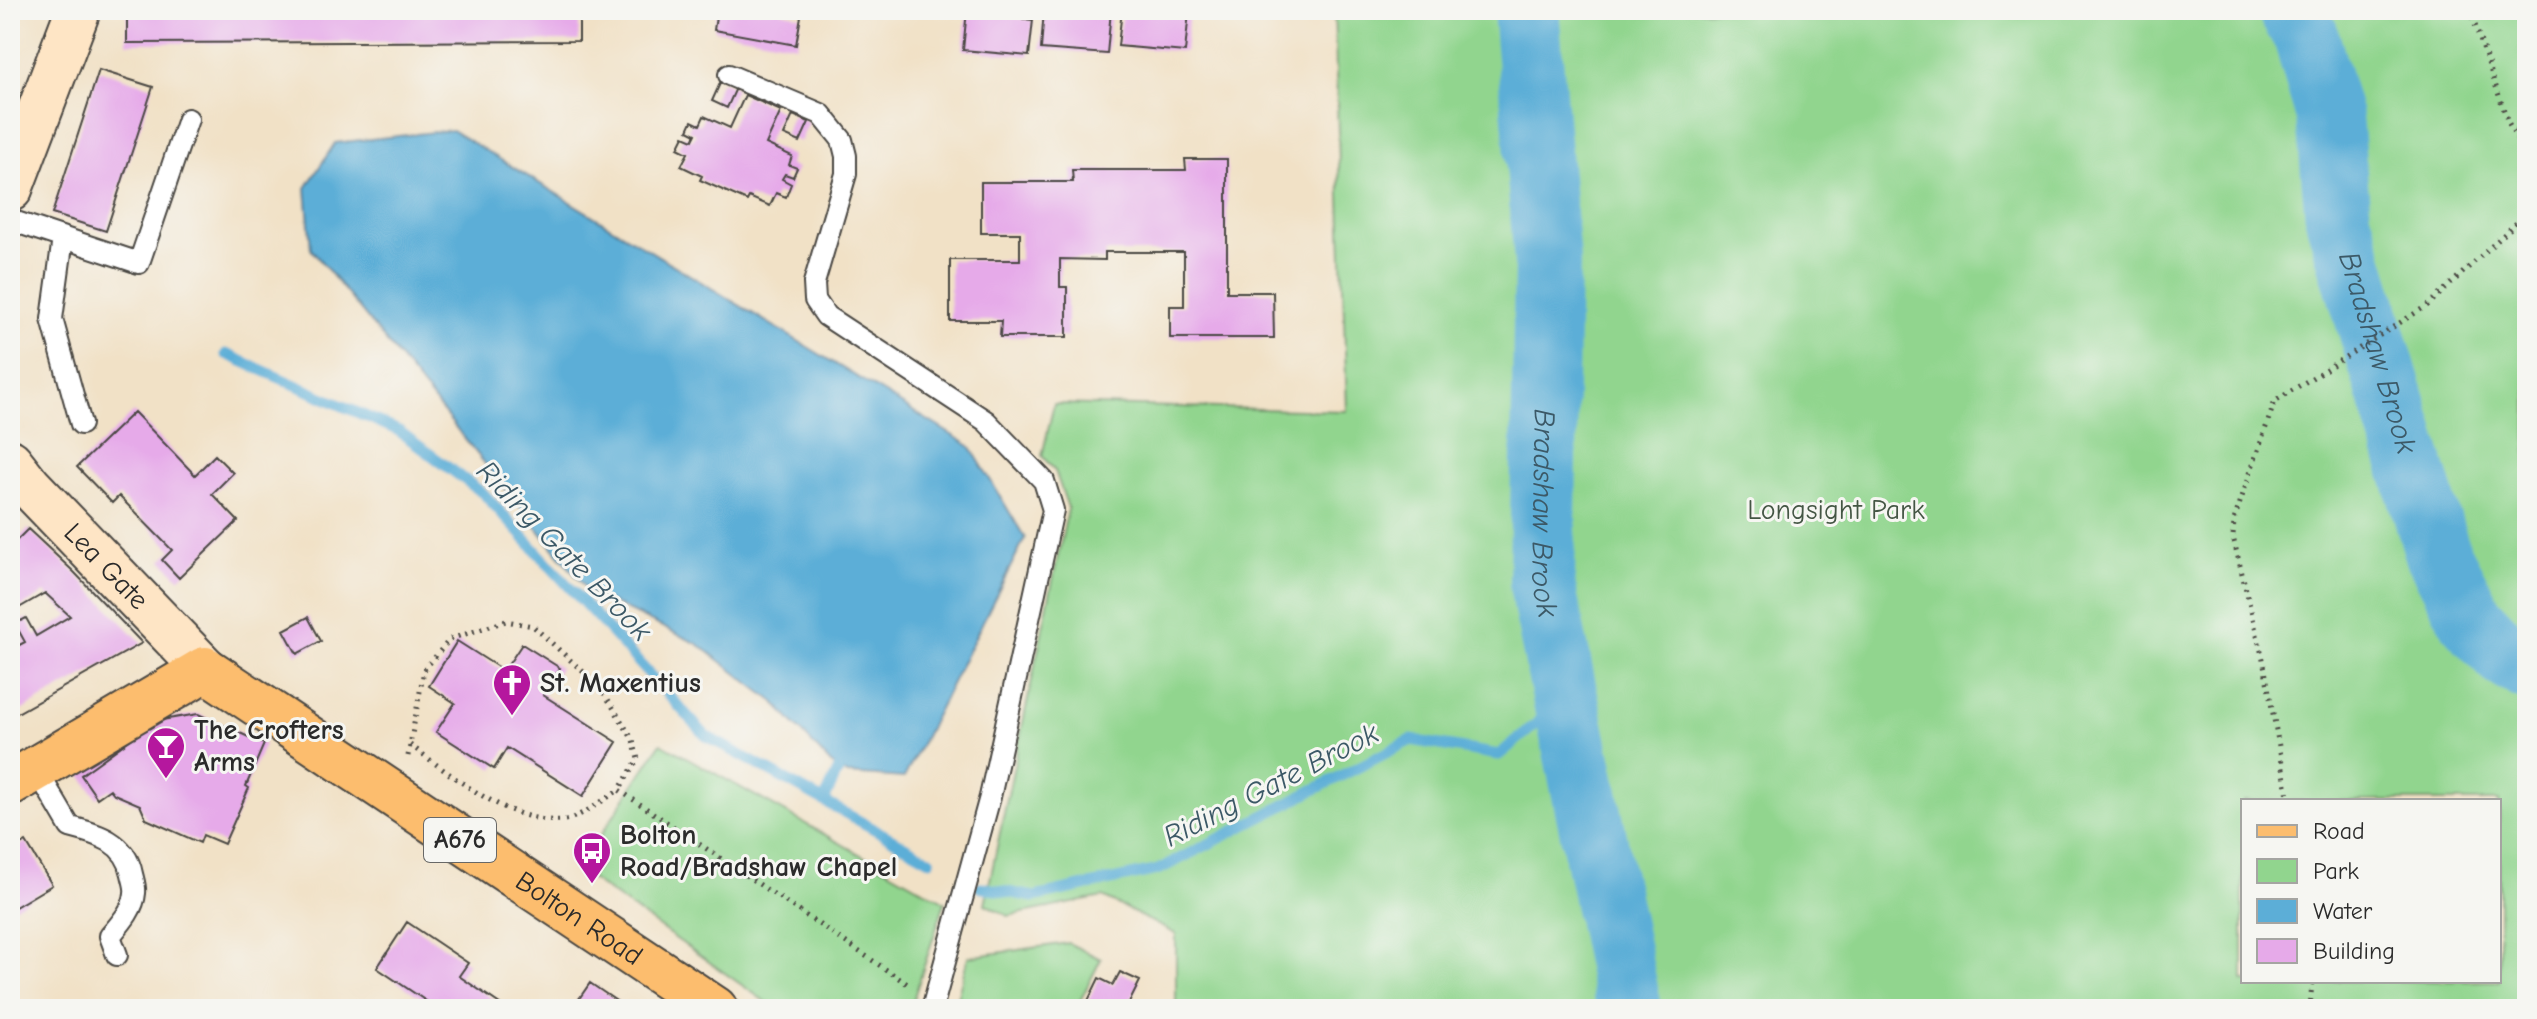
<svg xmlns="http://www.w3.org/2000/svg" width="2537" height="1019" font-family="'Comic Neue',sans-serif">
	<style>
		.green { fill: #91d58e; stroke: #5e805c; stroke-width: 2; fill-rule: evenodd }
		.water { fill: #5caed7; stroke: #446c81; stroke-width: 2 }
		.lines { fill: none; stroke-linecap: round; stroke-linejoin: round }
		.stream { stroke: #5caed7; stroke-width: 11 }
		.river { stroke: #5caed7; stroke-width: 66 }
		.building { fill: #e6aae9 }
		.lane-casing { stroke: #494642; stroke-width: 24 }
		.secondary-casing { stroke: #494642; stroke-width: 48 }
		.primary-casing { stroke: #494642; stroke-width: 48 }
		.path { stroke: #494642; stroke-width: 5; stroke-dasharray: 2 6; stroke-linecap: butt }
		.lane { stroke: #fff; stroke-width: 20 }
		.secondary { stroke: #fee5c5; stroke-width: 44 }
		.primary { stroke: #fcbd6e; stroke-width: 44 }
		.labels { text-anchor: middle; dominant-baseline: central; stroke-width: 6; stroke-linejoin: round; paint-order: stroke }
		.shield { fill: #f6f6f2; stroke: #686867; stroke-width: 2 }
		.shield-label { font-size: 26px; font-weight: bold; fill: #2b2b2b }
		.park-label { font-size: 28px; fill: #445644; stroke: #f6f6f2 }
		.street-label { font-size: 28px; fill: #2b2b2b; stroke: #f6f6f2 }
		.poi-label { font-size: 28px; font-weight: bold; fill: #2b2b2b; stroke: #f6f6f2; text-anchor: start }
		.water-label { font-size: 30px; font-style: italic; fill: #3c5967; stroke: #f6f6f2 }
	</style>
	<rect width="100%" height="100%" fill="#f6f6f2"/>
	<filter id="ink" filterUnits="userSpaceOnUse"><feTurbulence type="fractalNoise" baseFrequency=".0125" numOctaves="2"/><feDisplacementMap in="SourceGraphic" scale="16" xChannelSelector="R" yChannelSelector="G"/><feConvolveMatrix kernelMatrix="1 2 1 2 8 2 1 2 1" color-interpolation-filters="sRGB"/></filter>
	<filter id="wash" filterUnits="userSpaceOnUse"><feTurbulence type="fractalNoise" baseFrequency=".006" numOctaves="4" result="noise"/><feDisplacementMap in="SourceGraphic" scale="32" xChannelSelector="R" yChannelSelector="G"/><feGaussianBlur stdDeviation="1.8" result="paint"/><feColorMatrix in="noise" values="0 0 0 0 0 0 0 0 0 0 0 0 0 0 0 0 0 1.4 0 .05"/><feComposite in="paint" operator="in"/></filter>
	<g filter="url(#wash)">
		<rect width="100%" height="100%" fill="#f1e1c6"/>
		<path class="green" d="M1334,10H2527V1009H1176V934L1103,897L1008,916L985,904L1068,508L1055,471L1042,456L1054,404L1347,411ZM2243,801H2499V981H2243Z
			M661,743L945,902L910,1009H776L578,870Z
			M1068,943L1101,959L1076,1009H954L968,957Z"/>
		<path class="water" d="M452,130L970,446L1025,538L904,778L847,774L831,764L774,702L698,644L589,592L311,249L306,188L335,143Z"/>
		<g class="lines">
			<path class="stream" d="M226,354L399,431L484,494L706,736L930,860
				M824,801L839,769
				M980,887L1034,897L1158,870L1411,740L1499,755L1565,700"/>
			<g class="river">
				<path id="s1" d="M1526,10L1547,261L1542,584L1629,1009"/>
				<path id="s2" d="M2291,10L2306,36L2329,117L2338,218L2438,554L2472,620L2505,655L2527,667"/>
			</g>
		</g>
		<g id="blocks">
			<path class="building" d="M127,10H579V41L127,43Z
				M717,10H782V12L801,16L796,45L714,30Z
				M967,10H991V15L1033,20L1029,56L963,50Z
				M1044,10L1091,13V10H1111L1107,54L1041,49Z
				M1122,10L1189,11L1185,52L1118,46Z
				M99,70L153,87L106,231L52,214Z
				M721,81L736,88L727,108L712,101Z
				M745,95L781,111L766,144L792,156L789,165L797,168L793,177L785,174L782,179L791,184L786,197L776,193L770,206L749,197L747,201L700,180L702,176L681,166L688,153L678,148L684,136L693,140L696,134L688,130L692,121L700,125L704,116L730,128Z
				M793,115L809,122L800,142L784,135Z
				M1185,159H1227V292H1273L1274,338H1170V306H1184V252H1105V260L1060,259V287H1067V337H1000L1001,321H950V260H1020V233H981V182H1073L1072,170H1186Z
				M134,412L195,475L215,455L233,473L212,494L238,521L179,578L162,560L172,550L119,496L112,503L77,467Z
				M28,529L74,572L142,643L10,717V645L12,649L25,642L15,624L26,618L36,636L70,616L45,593L12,612L10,609V547Z
				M308,617L321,641L297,654L284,630Z
				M457,641L504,671L522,644L560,668L543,695L617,742L583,796L507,748L494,769L436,732L455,703L429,686Z
				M198,714L264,744L246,786L249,788L224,844L203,835L200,843L146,819L140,805L114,794L110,789L97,798L81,775L156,721Z
				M26,842L52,885L10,910V851Z
				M407,922L468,963L459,976L507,1009H438L377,968Z
				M1120,972L1140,981L1126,1009H1084L1099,978L1113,985Z
				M590,983L628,1009H572Z"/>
		</g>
	</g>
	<g filter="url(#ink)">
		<use href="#blocks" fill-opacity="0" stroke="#494642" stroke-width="2"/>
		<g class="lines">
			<defs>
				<path id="lane" d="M729,75L821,114L842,140L846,156V174L814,283L815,300L826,316L986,421L1044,481L1053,510L990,797L932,1009
					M10,220L139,263L188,119
					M63,238L52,319L81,424
					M36,769L70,827C98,834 126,842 132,874C133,879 136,887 135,893C134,909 120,924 110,936L117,955"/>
				<g id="secondary">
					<path d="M10,189L78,10"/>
					<path id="s3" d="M10,462L29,486L205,669"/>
				</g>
				<g id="primary">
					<path id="s4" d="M10,784L205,669L715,1009"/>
				</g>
			</defs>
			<use href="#lane" class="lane-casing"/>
			<use href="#secondary" class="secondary-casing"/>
			<use href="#primary" class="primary-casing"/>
			<path class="path" d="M2470,10L2508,122L2527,156
				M410,745C452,775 509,825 564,820C578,819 606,798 619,790
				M408,756L424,670L450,639L506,621L533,626L601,688L633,740L638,759L619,790L909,985
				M2289,801L2263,659L2233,537L2234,520L2275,401L2428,305L2527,213
				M2310,1009L2312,981"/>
			<use href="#lane" class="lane"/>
			<use href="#secondary" class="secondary"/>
			<use href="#primary" class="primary"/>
		</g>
	</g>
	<defs>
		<symbol id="church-pin" viewBox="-11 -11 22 30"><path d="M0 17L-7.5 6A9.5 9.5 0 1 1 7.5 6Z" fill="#b5179e" stroke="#f6f6f2"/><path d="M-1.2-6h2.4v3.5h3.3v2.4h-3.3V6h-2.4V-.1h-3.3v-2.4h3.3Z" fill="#fff"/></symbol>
		<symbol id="bar-pin" viewBox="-11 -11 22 30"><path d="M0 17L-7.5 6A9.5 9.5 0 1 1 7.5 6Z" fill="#b5179e" stroke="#f6f6f2"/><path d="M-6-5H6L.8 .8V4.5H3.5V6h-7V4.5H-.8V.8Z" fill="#fff"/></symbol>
		<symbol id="bus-pin" viewBox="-11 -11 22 30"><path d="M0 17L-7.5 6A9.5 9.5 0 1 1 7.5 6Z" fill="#b5179e" stroke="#f6f6f2"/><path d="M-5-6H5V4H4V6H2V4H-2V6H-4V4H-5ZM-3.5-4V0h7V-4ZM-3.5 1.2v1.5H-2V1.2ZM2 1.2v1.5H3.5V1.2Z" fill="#fff"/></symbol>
	</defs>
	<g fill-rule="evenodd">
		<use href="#church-pin" x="490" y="661" width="44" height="60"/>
		<use href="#bar-pin" x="144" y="724" width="44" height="60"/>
		<use href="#bus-pin" x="570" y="829" width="44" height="60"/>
	</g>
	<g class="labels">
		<rect class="shield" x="424" y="818" width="72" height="44" rx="6"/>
		<g class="shield-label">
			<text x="460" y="840">A676</text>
		</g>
		<g class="park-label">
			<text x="1836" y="510">Longsight Park</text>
		</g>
		<g class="street-label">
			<text stroke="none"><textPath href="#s3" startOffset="142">Lea Gate</textPath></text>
			<text stroke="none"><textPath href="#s4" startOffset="676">Bolton Road</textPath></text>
		</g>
		<g class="poi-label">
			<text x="540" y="683">St. Maxentius</text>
			<text x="194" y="730">The Crofters<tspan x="194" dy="32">Arms</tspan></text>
			<text x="620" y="835">Bolton<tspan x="620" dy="32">Road/Bradshaw Chapel</tspan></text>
		</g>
		<g class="water-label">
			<text stroke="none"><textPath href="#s2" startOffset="356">Bradshaw Brook</textPath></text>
			<text stroke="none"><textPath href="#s1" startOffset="504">Bradshaw Brook</textPath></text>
			<text transform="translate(564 551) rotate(46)">Riding Gate Brook</text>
			<text transform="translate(1271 785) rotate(-27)">Riding Gate Brook</text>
		</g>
	</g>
	<rect width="2537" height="1019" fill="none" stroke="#f6f6f2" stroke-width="40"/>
	<rect x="2241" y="799" width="260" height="184" fill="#f6f6f2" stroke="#a5a5a2" stroke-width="2"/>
	<rect x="2257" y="825" width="40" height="12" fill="#fcbd6e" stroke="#a5a5a2" stroke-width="2"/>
	<text x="2313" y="839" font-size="24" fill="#2b2b2b">Road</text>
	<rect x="2257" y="859" width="40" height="24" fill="#91d58e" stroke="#a5a5a2" stroke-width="2"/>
	<text x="2313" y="879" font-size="24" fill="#2b2b2b">Park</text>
	<rect x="2257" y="899" width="40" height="24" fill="#5caed7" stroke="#a5a5a2" stroke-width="2"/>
	<text x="2313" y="919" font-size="24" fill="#2b2b2b">Water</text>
	<rect x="2257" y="939" width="40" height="24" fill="#e6aae9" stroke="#a5a5a2" stroke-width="2"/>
	<text x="2313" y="959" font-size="24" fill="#2b2b2b">Building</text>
</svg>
